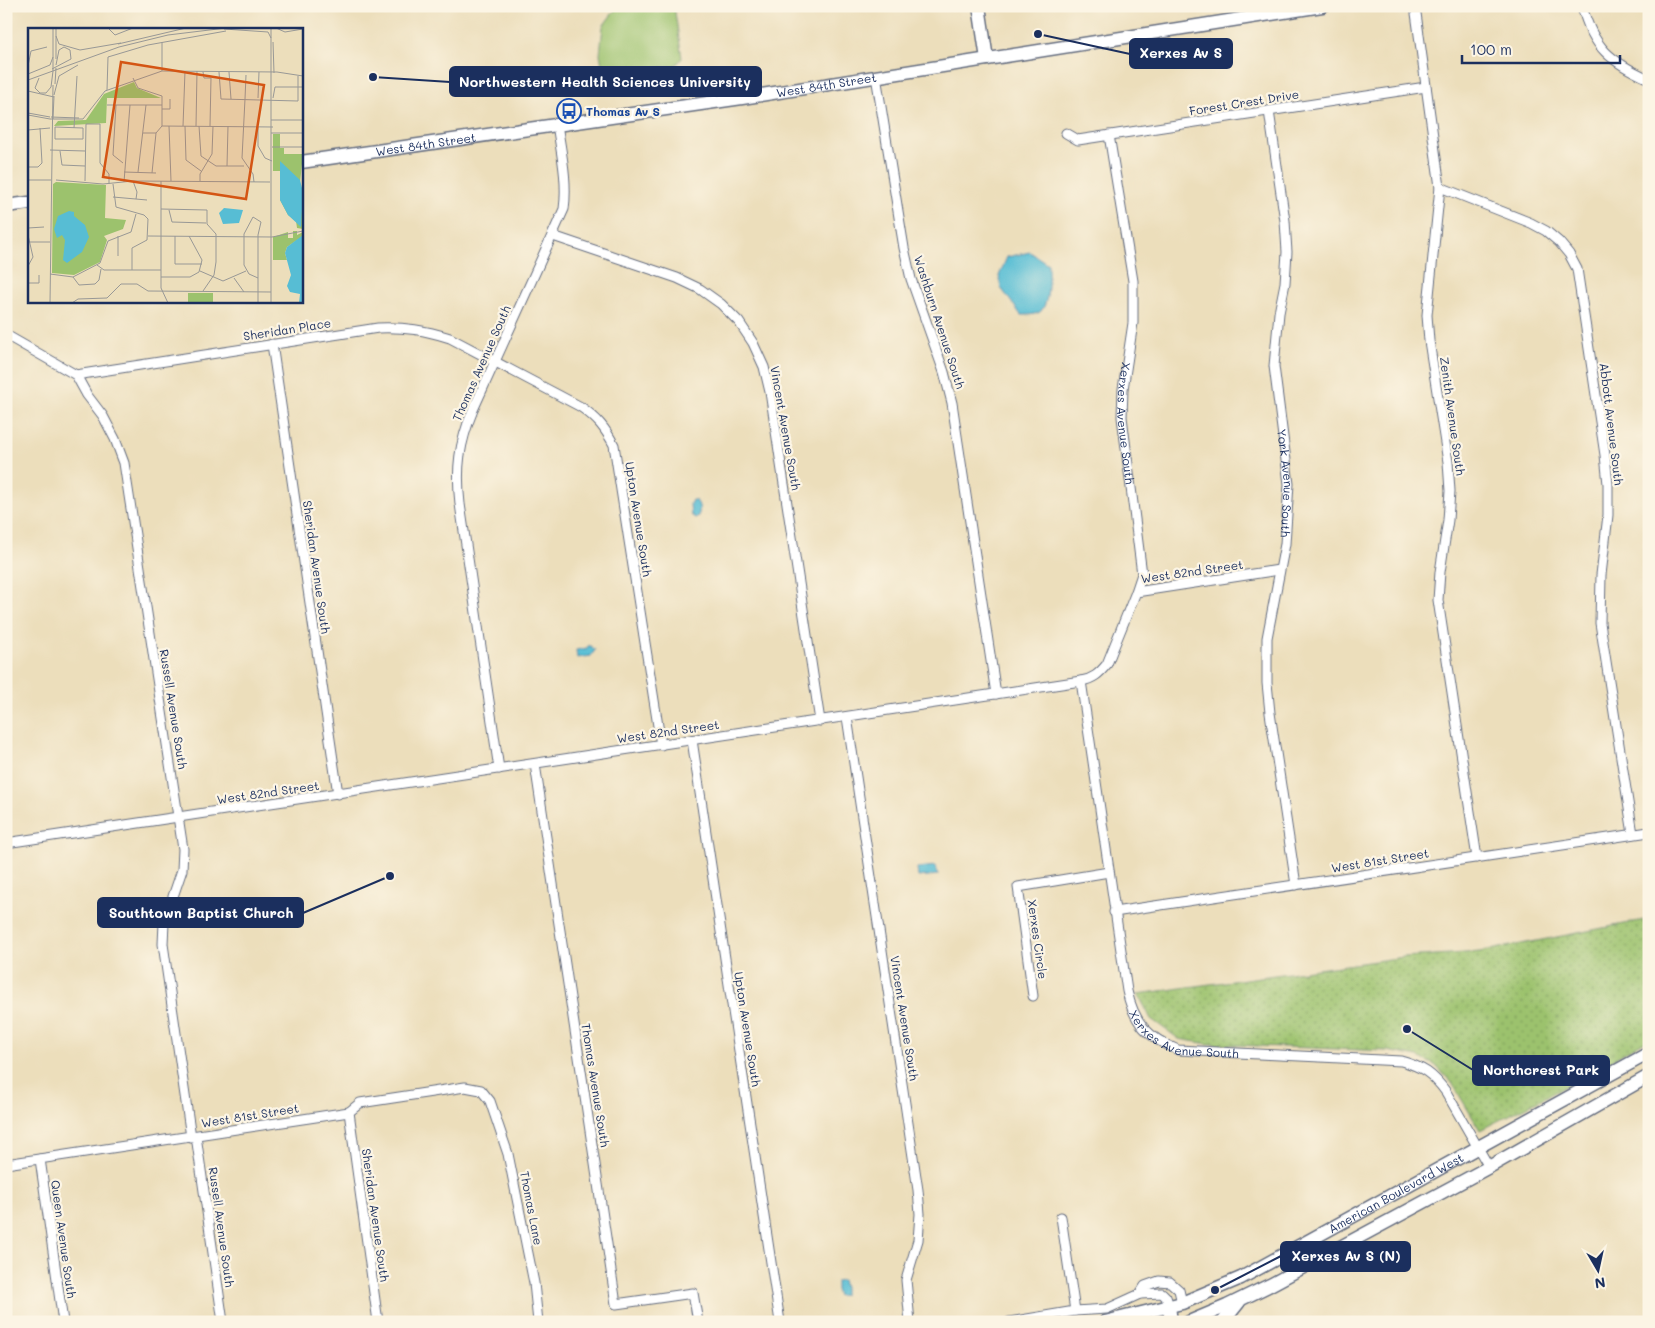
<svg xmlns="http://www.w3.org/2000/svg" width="1655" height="1328" font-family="Mali,sans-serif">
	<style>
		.green { fill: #9cc26d; stroke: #5c7866 }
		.park { fill: url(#park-dots); stroke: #5c7866 }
		.water { fill: #57bdd4; stroke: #397699 }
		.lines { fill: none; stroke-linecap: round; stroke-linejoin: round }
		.street-casing { stroke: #646c7f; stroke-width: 11 }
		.secondary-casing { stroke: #646c7f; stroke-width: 15 }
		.street { stroke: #fff; stroke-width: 9 }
		.secondary { stroke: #fff; stroke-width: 12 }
		.labels { text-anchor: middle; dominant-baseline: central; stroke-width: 4.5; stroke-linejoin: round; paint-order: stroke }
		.street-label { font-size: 12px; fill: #1b2f5e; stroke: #fcf5e5 }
		.transit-label { font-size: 12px; font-weight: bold; fill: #164399; stroke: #fcf5e5; text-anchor: start }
		.inset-road { fill: none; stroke: #989896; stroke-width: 1 }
		.view { fill: #d45514; fill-opacity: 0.15; stroke: #d45514; stroke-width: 2.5 }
		.inset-edge { fill: none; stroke: #1b2f5e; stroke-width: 2.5 }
		.leader { fill: none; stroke: #1b2f5e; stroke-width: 2 }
		.callout-dot { fill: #1b2f5e; stroke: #fcf5e5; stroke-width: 2 }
		.callout { fill: #1b2f5e; stroke: #1b2f5e; stroke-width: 2 }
		.callout-label { font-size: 14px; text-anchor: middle; font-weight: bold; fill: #fff }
	</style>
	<defs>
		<pattern id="park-dots" width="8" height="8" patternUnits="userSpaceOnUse" patternTransform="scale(1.25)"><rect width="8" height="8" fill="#9cc26d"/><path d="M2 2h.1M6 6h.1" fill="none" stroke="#7e9e5d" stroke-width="1.8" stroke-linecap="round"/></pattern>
	</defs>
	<rect width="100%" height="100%" fill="#fcf5e5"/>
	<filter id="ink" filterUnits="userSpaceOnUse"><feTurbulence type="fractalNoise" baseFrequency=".02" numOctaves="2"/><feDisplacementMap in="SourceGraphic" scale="10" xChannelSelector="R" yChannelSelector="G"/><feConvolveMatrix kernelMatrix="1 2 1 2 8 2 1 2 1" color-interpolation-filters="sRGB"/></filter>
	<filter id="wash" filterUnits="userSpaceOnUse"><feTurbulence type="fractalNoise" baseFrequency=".0096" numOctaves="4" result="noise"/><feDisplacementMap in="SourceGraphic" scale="20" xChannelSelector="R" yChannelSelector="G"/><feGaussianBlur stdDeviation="1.12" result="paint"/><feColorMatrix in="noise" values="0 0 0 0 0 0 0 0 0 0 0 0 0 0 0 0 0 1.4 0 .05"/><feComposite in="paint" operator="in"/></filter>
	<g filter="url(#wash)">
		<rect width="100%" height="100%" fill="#ecdebb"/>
		<path class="green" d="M618,6H674L682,58L676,65L604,76L600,54L603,26Z"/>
		<path class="park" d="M1649,919V1039L1559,1090L1480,1130L1452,1083L1435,1065L1418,1057L1388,1051L1208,1044L1179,1039L1151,1019L1138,994L1404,957L1480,952Z"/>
		<path class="water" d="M1030,252L1048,264C1048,277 1050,301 1041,311C1037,315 1027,315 1021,315L1001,288L999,276L1007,257Z
			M692,500H695C700,503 701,513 697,517L695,518L691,515L690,504Z
			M589,645L595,650L591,656L577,658L576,650L587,648Z
			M936,866L938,875L918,877L917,868Z
			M842,1280L844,1288V1295L838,1296L836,1290V1281Z"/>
	</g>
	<g filter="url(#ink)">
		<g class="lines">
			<defs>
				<g id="street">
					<path d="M1415,6L1440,187L1427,315L1429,341L1448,462L1450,491L1448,520L1440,572L1438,600L1477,858"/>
					<path d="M1582,6C1593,48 1611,62 1649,79"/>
					<path d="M876,76L904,248L911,279L944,372L952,403L996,694"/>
					<path id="s1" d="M1269,111L1285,221L1287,252L1285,283L1279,313L1274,366L1289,484L1285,544L1267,638V683L1270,713L1296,885"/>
					<path d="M1066,133L1078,140L1426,87"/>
					<path id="s2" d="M1109,135L1133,281V323L1123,389L1122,417L1142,574L1136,592"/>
					<path d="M1440,187L1531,223L1546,231L1559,242L1569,254L1577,269L1605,455L1608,484V515L1601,575L1600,623L1633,834"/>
					<path d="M553,236L677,278L700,289L721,304L739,322L753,343L764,367L770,392L820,721"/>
					<path d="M6,335L76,375L87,395L103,416L115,439L124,463L183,849L182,870L164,923L163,944L191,1137"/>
					<path d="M272,344L338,794"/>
					<path d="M76,375L378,328C405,327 425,330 450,338L581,407C598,419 605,428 614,445L661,745"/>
					<path id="s3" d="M1081,681L1127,991C1134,1023 1148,1038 1178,1050L1401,1061C1423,1067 1433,1074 1446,1092L1489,1167"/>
					<path d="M847,717L918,1190L920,1214L918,1240L906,1280L910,1322"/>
					<path d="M692,740L780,1322"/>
					<path d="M535,764L616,1304L693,1293L698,1322"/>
					<path d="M499,769L460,504C456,468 459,444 473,410L564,209C568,181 561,152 557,124"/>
					<path d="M6,843L1081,681C1093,679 1099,674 1107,664L1136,592L1279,570"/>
					<path d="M1114,912L1649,832"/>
					<path d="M1033,996L1018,887L1109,872"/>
					<path d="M349,1112L378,1322"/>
					<path d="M196,1136L223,1322"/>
					<path d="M40,1159L63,1322"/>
					<path d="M6,1164L349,1112L360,1103L465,1087L481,1090L490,1101L508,1154L534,1283L538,1322"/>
					<path d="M1061,1217L1075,1311"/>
					<path d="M1140,1294L1145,1286L1159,1281L1170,1282L1179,1290L1182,1303"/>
					<path d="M1009,1322L1075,1311L1107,1309L1140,1294L1162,1293L1166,1297L1169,1306"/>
				</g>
				<g id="secondary">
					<path d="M979,6L987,59"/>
					<path id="s4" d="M301,162L742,98L1322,6"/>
					<path d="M6,206L29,203"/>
					<path d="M1169,1306L1171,1322"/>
					<path id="s5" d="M1105,1322L1182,1303L1241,1278L1649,1053"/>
					<path d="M1189,1322L1227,1306L1270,1285L1489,1167L1649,1076"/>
					<path d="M1223,1322L1239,1302"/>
				</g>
			</defs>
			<use href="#street" class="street-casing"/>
			<use href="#secondary" class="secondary-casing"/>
			<use href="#street" class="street"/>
			<use href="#secondary" class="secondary"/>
		</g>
	</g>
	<defs>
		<symbol id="bus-ring" viewBox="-11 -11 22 22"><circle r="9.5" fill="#fcf5e5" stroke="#1a4fb4" stroke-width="1.5"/><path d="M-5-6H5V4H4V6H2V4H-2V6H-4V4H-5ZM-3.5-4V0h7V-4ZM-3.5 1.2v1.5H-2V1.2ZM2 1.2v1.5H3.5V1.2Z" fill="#1a4fb4"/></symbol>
	</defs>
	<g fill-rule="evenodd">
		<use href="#bus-ring" x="555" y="97" width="28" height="28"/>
	</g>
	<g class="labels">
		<g class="street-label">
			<text stroke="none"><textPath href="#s4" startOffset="531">West 84th Street</textPath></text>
			<text transform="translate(1244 102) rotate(-9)">Forest Crest Drive</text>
			<text stroke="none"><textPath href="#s4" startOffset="126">West 84th Street</textPath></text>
			<text transform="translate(940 322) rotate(72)">Washburn Avenue South</text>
			<text transform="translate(287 329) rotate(-9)">Sheridan Place</text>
			<text transform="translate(481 363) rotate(-66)">Thomas Avenue South</text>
			<text transform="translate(1453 416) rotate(82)">Zenith Avenue South</text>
			<text stroke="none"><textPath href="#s2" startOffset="291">Xerxes Avenue South</textPath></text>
			<text transform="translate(1612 424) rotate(83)">Abbott Avenue South</text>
			<text transform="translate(786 428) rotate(80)">Vincent Avenue South</text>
			<text stroke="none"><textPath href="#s1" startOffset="375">York Avenue South</textPath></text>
			<text transform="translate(639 519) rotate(81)">Upton Avenue South</text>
			<text transform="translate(317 567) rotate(82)">Sheridan Avenue South</text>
			<text transform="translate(1192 571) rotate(-8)">West 82nd Street</text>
			<text transform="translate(174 709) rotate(81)">Russell Avenue South</text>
			<text transform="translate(668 731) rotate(-8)">West 82nd Street</text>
			<text transform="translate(268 792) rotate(-8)">West 82nd Street</text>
			<text transform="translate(1380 860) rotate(-9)">West 81st Street</text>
			<text transform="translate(1038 939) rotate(82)">Xerxes Circle</text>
			<text transform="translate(905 1018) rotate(81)">Vincent Avenue South</text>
			<text transform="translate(748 1029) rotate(81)">Upton Avenue South</text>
			<text stroke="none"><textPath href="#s3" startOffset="395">Xerxes Avenue South</textPath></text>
			<text transform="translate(596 1085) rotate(81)">Thomas Avenue South</text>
			<text transform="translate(250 1115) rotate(-9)">West 81st Street</text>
			<text stroke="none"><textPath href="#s5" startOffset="320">American Boulevard West</textPath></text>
			<text transform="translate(532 1208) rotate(79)">Thomas Lane</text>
			<text transform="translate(376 1215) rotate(82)">Sheridan Avenue South</text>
			<text transform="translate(222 1227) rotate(82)">Russell Avenue South</text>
			<text transform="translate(64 1239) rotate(82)">Queen Avenue South</text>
		</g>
		<g class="transit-label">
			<text x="586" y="111">Thomas Av S</text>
		</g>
	</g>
	<g transform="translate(28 28)">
		<rect width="275" height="275" fill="#ecdebb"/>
		<path d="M106,54L109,60L133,70H79L78,95L26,98L30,93L58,92L76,66ZM245,106H252V120H256V126H275L272,155L275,201L269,200L268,193L260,187L252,172V143H245ZM28,154L78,157L77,190L98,192L95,201L76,208L79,212L72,234L46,247L24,245L25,156ZM265,203H269V207L275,204V208L259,219L257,225L259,232H245V209L260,204V210H265ZM160,265H185V275H160Z" fill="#9cc26d"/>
		<path d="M252,133L272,152L275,164L273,199L260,187L252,172ZM196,180L215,182L211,195L195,196L191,185ZM41,183L46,184V188L57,197L61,209L54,224L39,235L35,232L37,212L34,207L29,210L26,201L30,188ZM275,207V275H271L272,266L262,264L259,258L263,247L257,225L259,219Z" fill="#57bdd4"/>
		<path class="inset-road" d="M25,0V43M28,0V31M80,0L87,7L105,0M243,0V275M248,0L257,4L275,1M196,1L240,4L243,10M28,8L31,16L52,22L93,15M245,14L246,45M90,16L158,0M0,38L3,23L19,19M24,41L43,31L42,22L36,19L31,22L28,37M134,43V14M175,44L176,50H183L182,98M191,44L193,71L270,73V48M201,44L203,71M0,46L22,37L25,29M11,50L7,60L12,65H18L23,59L25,43M105,50L110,60L134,68V98M0,52L91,19L140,7L198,0M27,56L28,40M79,62L80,29L120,17L198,3M0,63L26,69M26,67L31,48L50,37M230,70L231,44M245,70L247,59H275M217,71L214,130L225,146L226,154M217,71L218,47M79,77H134M88,77L85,127L95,135M134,81H142V71M0,85L22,89M0,87L22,91M23,89L51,90M22,91H55L77,63L134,43L249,44L275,48M25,91L26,68M243,92H275M141,98L143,153M155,98L157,43M157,98L158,132L173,143M168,98L169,43M171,98L173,128L188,138H216M27,99L55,100V111H27ZM230,99V118L237,130L244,133M46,100L49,48M0,102L22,100M115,105H128L134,98L245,99M243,105H275M244,119H275M22,122L57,123M32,123L34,137L57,138M199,138L200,98M0,139H10L14,135L12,100M96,144L128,145M110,144L118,77M124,145L128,105M0,152H23M28,152L75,156L105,153L242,154M57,153L58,96H72V135L81,146V156M105,153L109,164L108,171M133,153V260L140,275M172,153V146L184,126L185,98M96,154L102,77M85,156L88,179L116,187L120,191L119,212L104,220V242M85,169L119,172M133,181L179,182V196L188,206V234L186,247L175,263M141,182L144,194L178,195M0,200L16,199M120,208L244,209L275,203M147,208V236H174M0,214H22M90,228V208M69,237L76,242H133M0,238L5,229L0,207M172,243L195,253L218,243M22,246L45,249L72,235L80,213L103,204L108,186M45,249L51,257L67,256L71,252L73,241M133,249H162L171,244L174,232L161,208M206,250L216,264M0,255H11V247M22,275L25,57M44,275L50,271L79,270L93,256H109L120,263L243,264M230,275V207L233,194L225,189L216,206V237L221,246L230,250"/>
		<path class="view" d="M93,34L236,57L218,171L75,149Z"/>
		<rect width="275" height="275" class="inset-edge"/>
	</g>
	<path class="leader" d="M1038 34L1130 54M373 77L450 82M390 876L303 913M1407 1029L1473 1070M1215 1290L1281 1256"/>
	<g class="callout-dot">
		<circle cx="1038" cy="34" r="5"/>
		<circle cx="373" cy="77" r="5"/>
		<circle cx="390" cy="876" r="5"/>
		<circle cx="1407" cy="1029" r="5"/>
		<circle cx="1215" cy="1290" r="5"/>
	</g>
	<g class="callout">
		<rect x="1130" y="39" width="102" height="29" rx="5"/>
		<rect x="450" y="67" width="311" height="29" rx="5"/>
		<rect x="98" y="898" width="205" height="29" rx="5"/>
		<rect x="1473" y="1056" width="136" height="29" rx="5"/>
		<rect x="1281" y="1242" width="129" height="29" rx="5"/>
	</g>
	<g class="callout-label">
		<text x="1181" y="58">Xerxes Av S</text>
		<text x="605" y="87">Northwestern Health Sciences University</text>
		<text x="201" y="918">Southtown Baptist Church</text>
		<text x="1541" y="1075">Northcrest Park</text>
		<text x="1346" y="1261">Xerxes Av S (N)</text>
	</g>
	<rect width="1655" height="1328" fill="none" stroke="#fcf5e5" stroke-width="25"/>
	<g transform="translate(1598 1270) rotate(171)" stroke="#fcf5e5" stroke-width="4" paint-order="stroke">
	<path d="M0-4L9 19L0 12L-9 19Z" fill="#1b2f5e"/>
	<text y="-8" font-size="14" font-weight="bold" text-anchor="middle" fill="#1b2f5e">N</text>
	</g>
	<path d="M1462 55v8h158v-8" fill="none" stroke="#1b2f5e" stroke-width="2.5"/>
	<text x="1470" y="55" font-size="15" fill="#1b2f5e" stroke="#fcf5e5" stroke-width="4" paint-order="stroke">100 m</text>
</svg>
